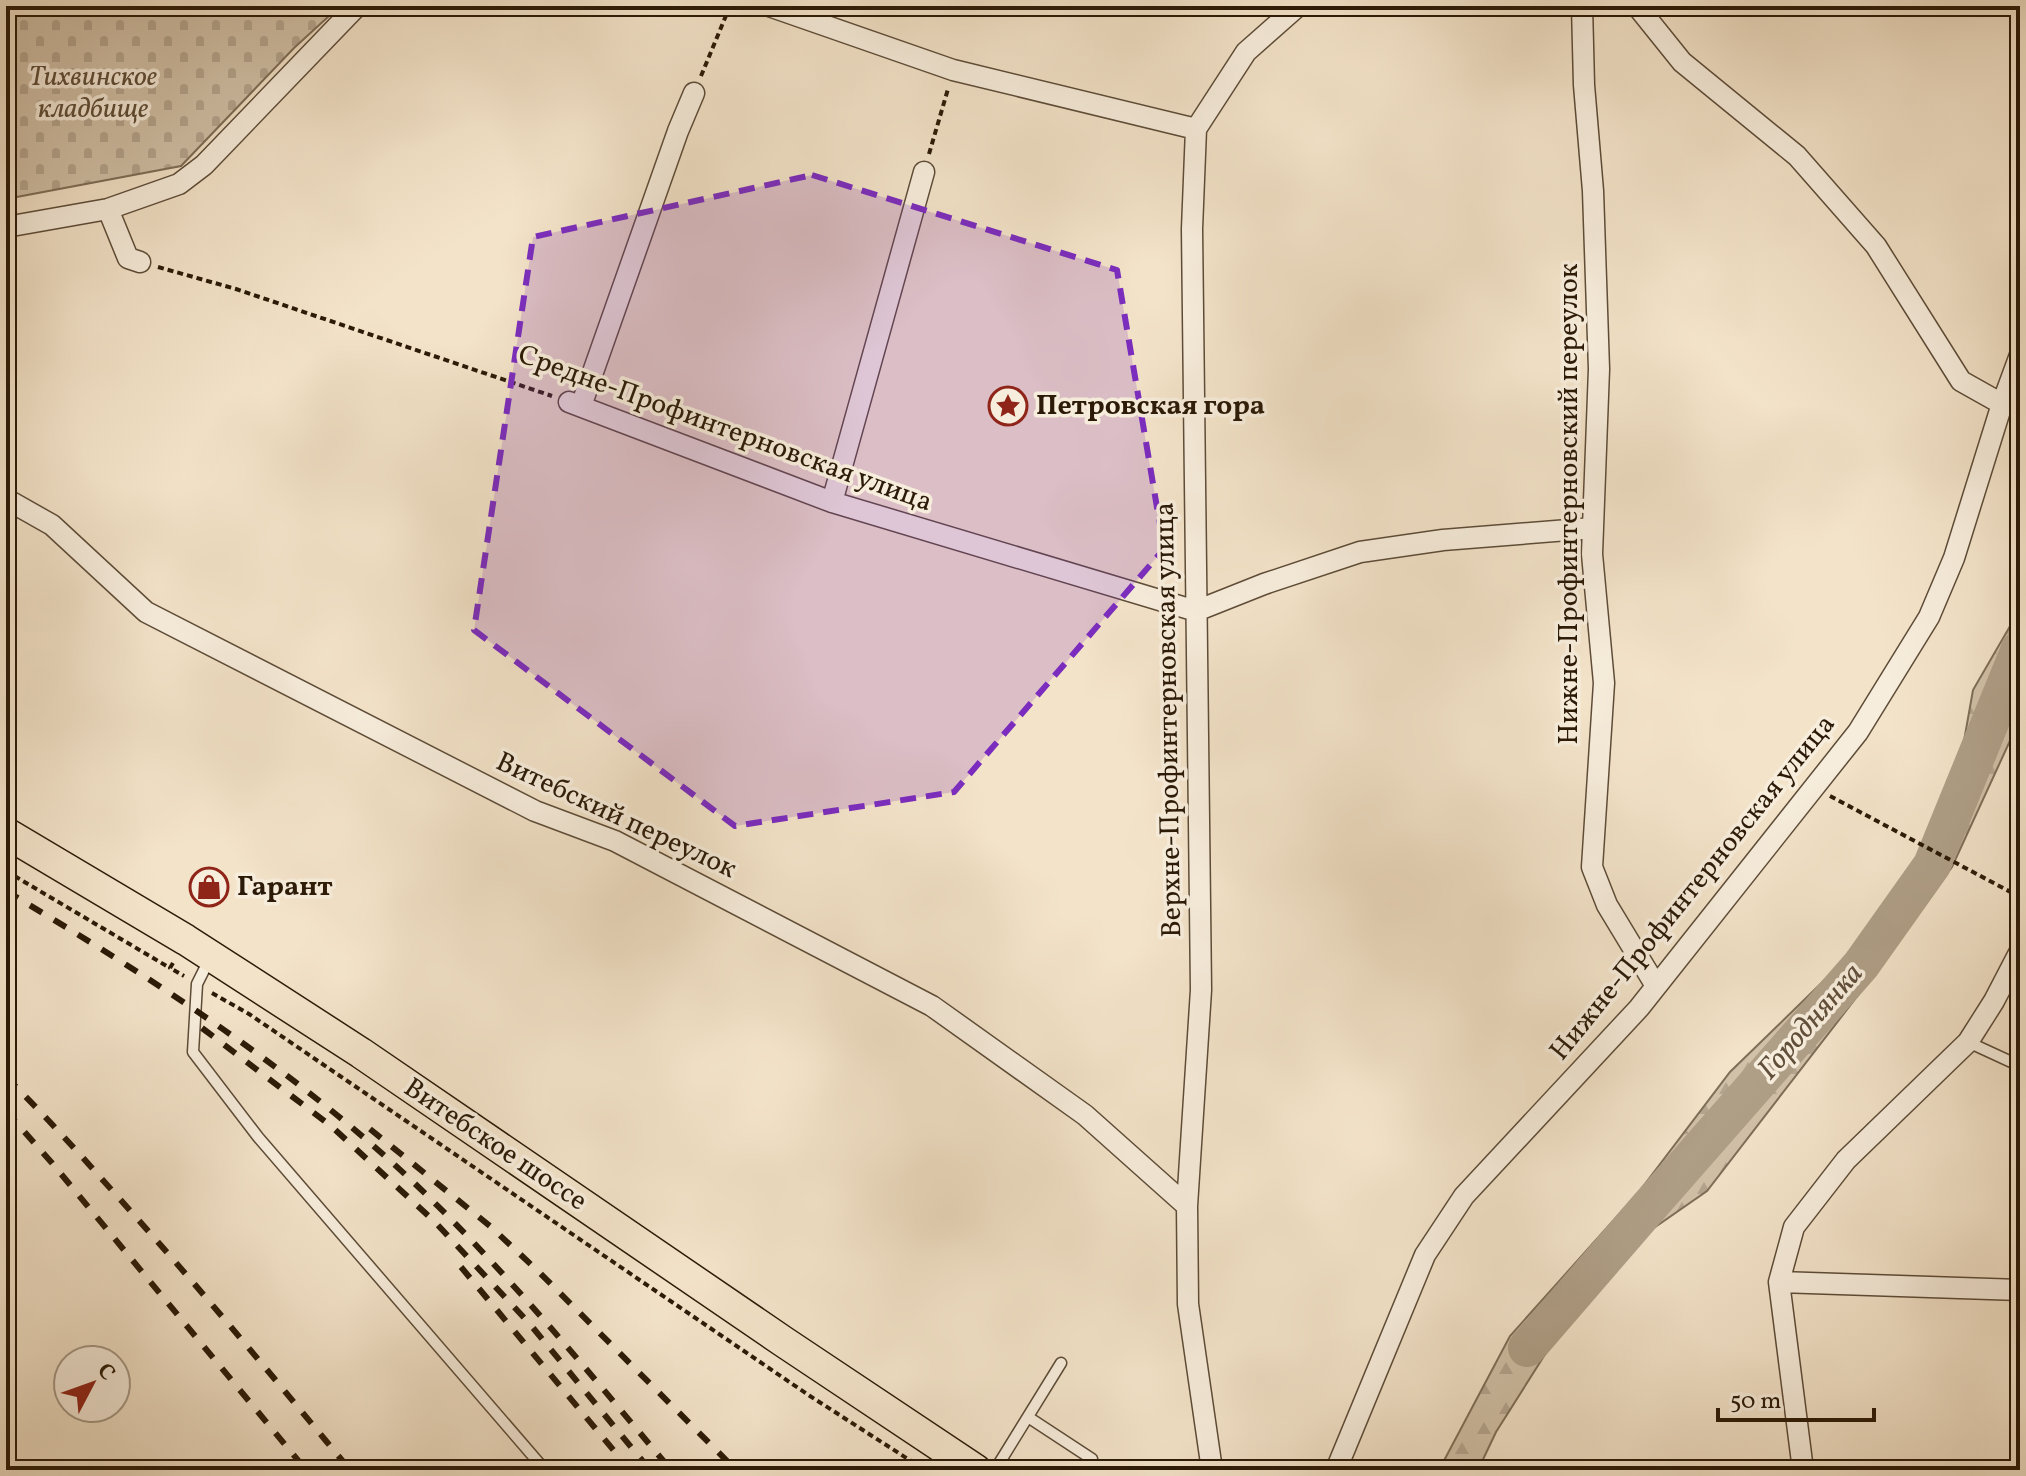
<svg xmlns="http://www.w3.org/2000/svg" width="2026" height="1476" font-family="Vollkorn,serif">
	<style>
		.forest { fill: url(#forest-firs); stroke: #7e6e58; stroke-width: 2 }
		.cemetery { fill: url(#cemetery-stones); stroke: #7e6e58; stroke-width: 2 }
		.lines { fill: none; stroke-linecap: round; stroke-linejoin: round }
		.river { stroke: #af9f87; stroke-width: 38 }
		.service-casing { stroke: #5d4c38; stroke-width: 13 }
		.minor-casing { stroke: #5d4c38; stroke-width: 23 }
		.primary-casing { stroke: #2b1a07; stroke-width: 33 }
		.path { stroke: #2b1a07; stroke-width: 4; stroke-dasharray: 6 4; stroke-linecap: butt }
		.service { stroke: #f7eddc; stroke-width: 10 }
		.minor { stroke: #f7eddc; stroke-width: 20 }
		.primary { stroke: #f3e3c9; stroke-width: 30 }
		.rail { stroke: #2b1a07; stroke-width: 6; stroke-dasharray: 14 14; stroke-linecap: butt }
		.marked { fill: #7b2cbf; fill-opacity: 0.2; stroke: #7b2cbf; stroke-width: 6; stroke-dasharray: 16 10; stroke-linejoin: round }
		.labels { text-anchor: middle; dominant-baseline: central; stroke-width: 7; stroke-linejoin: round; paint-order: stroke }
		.park-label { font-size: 28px; font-style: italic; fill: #5d4c37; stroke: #f7eddc }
		.poi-label { font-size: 28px; font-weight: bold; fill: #2b1a07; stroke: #f7eddc; text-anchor: start }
		.street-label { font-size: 28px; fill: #2b1a07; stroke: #f7eddc }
		.water-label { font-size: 30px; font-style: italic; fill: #604f3a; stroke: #f7eddc }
	</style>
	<defs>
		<pattern id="forest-firs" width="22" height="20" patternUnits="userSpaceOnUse" patternTransform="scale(2)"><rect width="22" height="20" fill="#d1c1a8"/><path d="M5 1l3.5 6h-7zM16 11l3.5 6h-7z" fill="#b4a58f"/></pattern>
		<pattern id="cemetery-stones" width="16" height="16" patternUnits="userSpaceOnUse" patternTransform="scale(2)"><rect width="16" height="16" fill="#d1c1a8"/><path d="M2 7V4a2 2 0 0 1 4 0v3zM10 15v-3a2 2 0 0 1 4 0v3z" fill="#b4a58f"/></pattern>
	</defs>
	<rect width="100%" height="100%" fill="#f3e3c9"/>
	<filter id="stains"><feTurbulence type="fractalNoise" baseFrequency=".0025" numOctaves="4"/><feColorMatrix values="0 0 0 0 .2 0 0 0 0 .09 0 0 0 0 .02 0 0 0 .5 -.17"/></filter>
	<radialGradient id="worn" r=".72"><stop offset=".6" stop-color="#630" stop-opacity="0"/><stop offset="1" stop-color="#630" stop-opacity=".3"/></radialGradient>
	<path class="forest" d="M2020,609V719L1952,867L1859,994L1707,1191L1638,1239L1563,1326L1496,1432L1478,1470H1439L1510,1336L1638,1193L1730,1072L1877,929L1956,786L1973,690Z"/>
	<path class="cemetery" d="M6,6H340L294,48L181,166L6,199Z"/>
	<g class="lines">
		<path class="river" d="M1527,1348L1647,1209L1861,965L1932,865L2020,649"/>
		<defs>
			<path id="service" d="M210,958L197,984L193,1052L258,1137L545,1470
				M1968,1042L2020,1066
				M1028,1417L1092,1459
				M995,1470L1061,1363"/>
			<path id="minor" d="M769,6L953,70L1196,129
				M1582,6L1584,85L1593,191L1599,369L1592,554L1604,683L1592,867L1607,905L1656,986
				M1637,6L1682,62L1797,156L1876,246L1961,381L2002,404
				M108,209L128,258L140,262
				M6,227L108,209L179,184L204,165L357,6
				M569,402L832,502L1196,611L1264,584L1360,552L1443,540L1593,528
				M581,406L678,131L694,93
				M6,499L52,525L146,612L535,811L615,841L932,1006L1085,1115L1187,1206
				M832,502L924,172
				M1779,1282L2020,1290
				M1212,1470L1188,1304L1187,1206L1201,990L1192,229L1196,129L1246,52L1298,6
				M1336,1470L1425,1255L1464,1196L1639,1008L1858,732L1929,617L1954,558L2002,404L2020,355
				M1803,1470L1779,1282L1794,1227L1846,1160L1968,1042L1994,1001L2020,951"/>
			<path id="primary" d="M6,833L186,940L361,1053L784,1342L976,1470"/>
		</defs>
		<use href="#service" class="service-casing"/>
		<use href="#minor" class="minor-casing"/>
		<use href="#primary" class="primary-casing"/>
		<path class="path" d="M701,76L730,6
			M929,154L948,89
			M158,267L236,289L552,396
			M1830,796L2020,897
			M6,871L170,968
			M173,963L170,968L184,976
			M212,993L249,1014L810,1396L925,1470"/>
		<use href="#service" class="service"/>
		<use href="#minor" class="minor"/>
		<use href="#primary" class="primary"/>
		<path class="rail" d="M6,891C147,975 288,1065 409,1178C504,1268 587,1370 671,1470
			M202,1028L331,1126L434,1221L529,1323L650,1470
			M6,1077C51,1121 92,1168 134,1215C208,1298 279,1384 350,1470
			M6,1111L52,1163L306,1470
			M370,1129L490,1226L538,1271L736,1470
			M461,1267L630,1470"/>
	</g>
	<path class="marked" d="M812,175L1117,270L1164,549L954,792L735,826L474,630L533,237Z"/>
	<defs>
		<symbol id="sight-ring" viewBox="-11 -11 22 22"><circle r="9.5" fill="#f7eddc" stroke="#8f2418" stroke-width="1.5"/><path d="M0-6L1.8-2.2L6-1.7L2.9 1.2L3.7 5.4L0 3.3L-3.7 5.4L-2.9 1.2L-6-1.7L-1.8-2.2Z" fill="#8f2418"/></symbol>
		<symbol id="shop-ring" viewBox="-11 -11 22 22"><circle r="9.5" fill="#f7eddc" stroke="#8f2418" stroke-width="1.5"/><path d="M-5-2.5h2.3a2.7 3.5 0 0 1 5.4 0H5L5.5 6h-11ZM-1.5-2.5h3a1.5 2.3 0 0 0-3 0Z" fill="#8f2418"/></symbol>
	</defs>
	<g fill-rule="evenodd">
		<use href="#sight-ring" x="986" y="384" width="44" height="44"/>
		<use href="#shop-ring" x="187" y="865" width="44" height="44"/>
	</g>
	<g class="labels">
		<g class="park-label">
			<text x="93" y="77">Тихвинское<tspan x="93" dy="32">кладбище</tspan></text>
		</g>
		<g class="poi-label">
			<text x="1036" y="406">Петровская гора</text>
			<text x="237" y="887">Гарант</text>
		</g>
		<g class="street-label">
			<text transform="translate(725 429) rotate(20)">Средне-Профинтерновская улица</text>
			<text transform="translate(1569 504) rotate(-90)">Нижне-Профинтерновский переулок</text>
			<text transform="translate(1169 720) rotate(-91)">Верхне-Профинтерновская улица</text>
			<text transform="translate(616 816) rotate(25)">Витебский переулок</text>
			<text transform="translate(1693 888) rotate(-51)">Нижне-Профинтерновская улица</text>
			<text transform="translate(495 1145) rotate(34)">Витебское шоссе</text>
		</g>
		<g class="water-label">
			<text transform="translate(1811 1022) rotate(-49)">Городнянка</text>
		</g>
	</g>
	<rect width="2026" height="1476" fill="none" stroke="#f3e3c9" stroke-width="32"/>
	<rect x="8" y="8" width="2010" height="1460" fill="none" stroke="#2b1a07" stroke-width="4"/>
	<rect x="16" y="16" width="1994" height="1444" fill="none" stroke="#2b1a07" stroke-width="2"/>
	<g transform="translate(92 1384) rotate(49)"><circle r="38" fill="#f7eddc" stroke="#a59987" stroke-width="2"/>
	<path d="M0-6L14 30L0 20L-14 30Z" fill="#8f2418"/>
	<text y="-12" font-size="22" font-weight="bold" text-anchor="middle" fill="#2b1a07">С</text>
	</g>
	<path d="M1718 1408v12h156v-12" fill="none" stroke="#2b1a07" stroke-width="4"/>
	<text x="1730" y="1408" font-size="24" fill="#2b1a07" stroke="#f7eddc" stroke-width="6" paint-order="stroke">50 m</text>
	<rect width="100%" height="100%" filter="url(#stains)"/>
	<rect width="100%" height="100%" fill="url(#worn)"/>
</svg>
